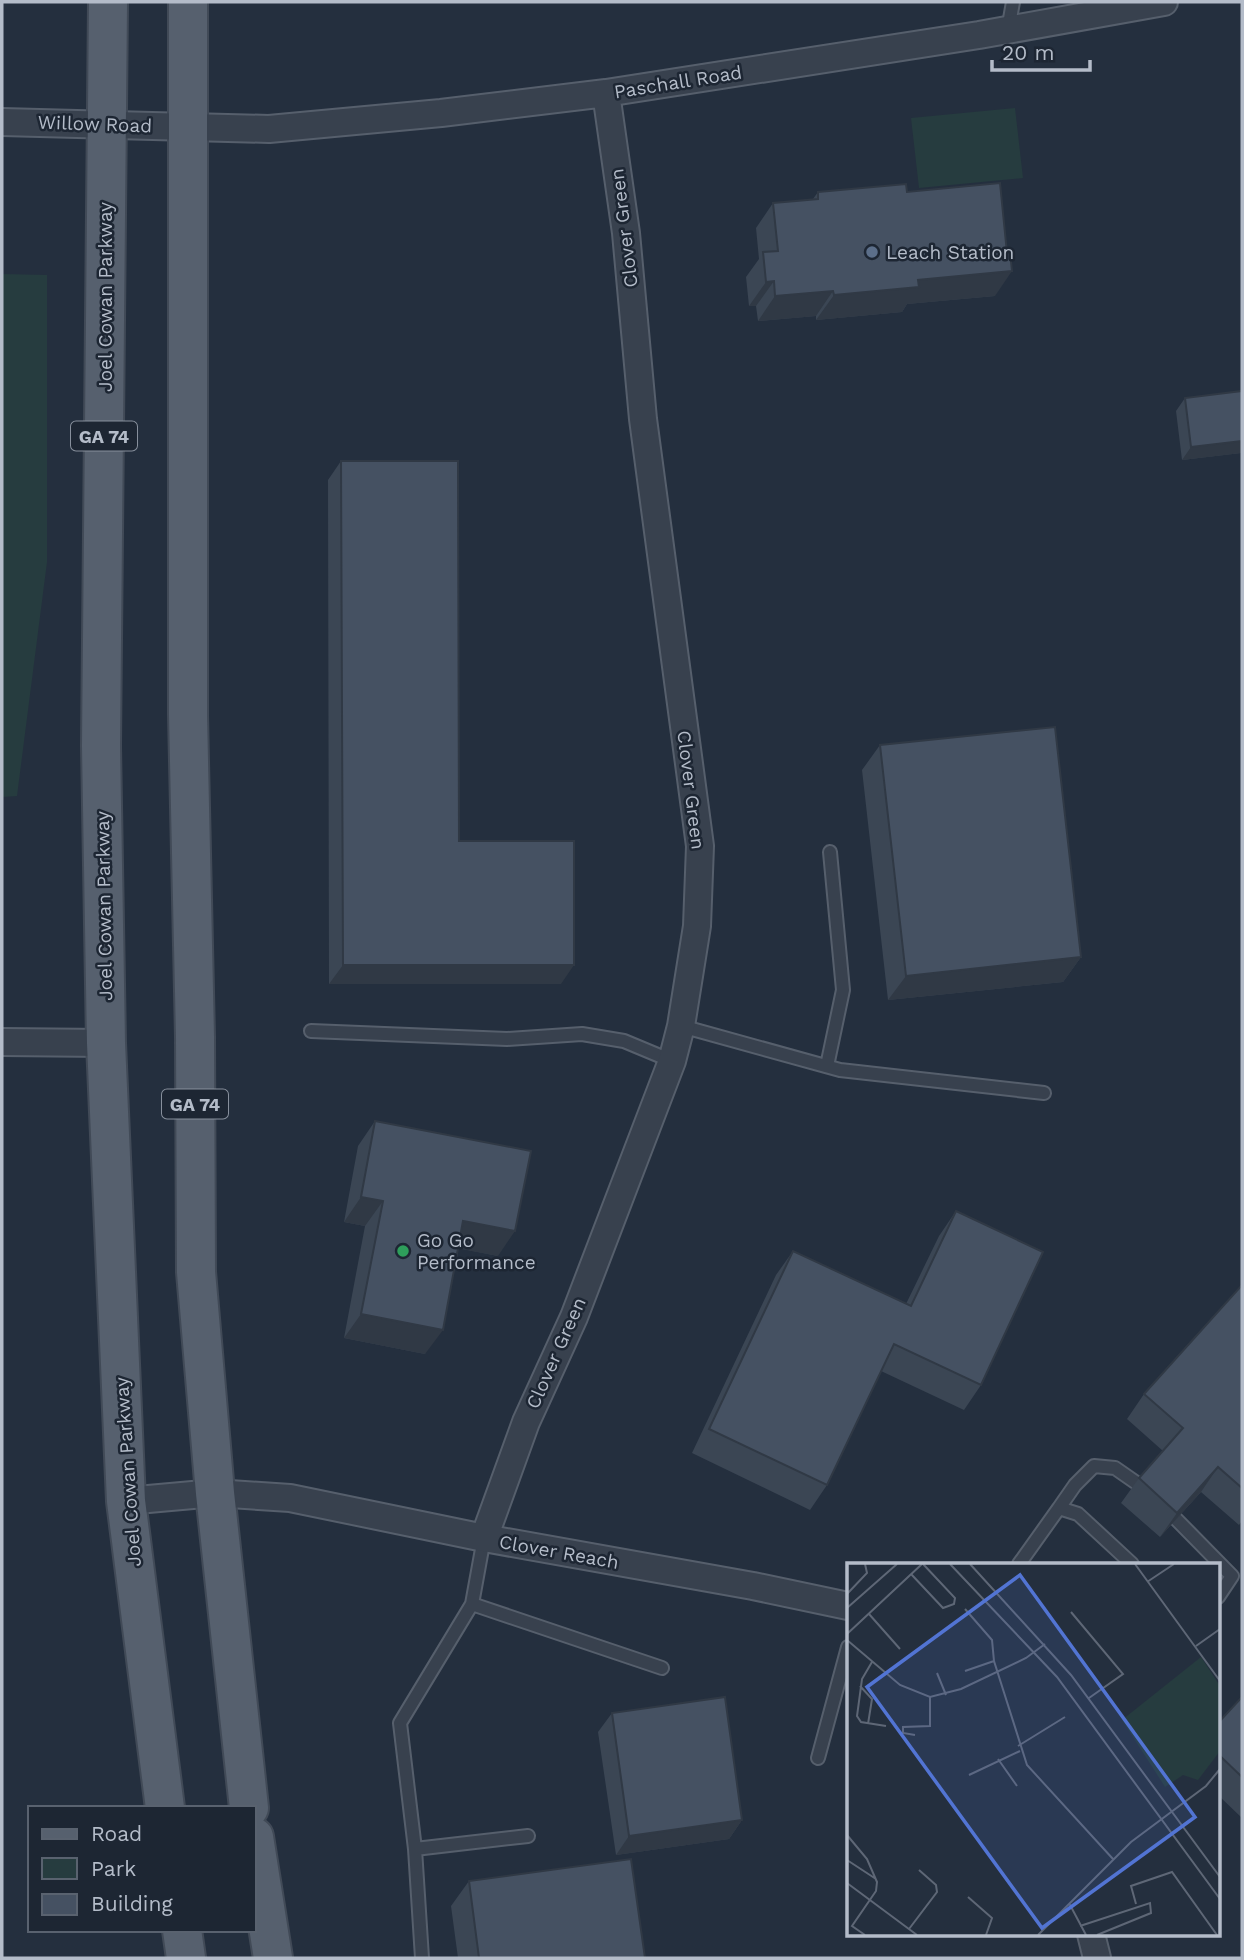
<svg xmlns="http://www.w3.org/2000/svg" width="1244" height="1960" font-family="'Work Sans',sans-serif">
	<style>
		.green { fill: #263c3f }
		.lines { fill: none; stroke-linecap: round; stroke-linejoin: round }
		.service-casing { stroke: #565f6c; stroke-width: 16 }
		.minor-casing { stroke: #565f6c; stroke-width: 30 }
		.primary-casing { stroke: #414a57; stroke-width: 42 }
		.service { stroke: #38414e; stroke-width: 12 }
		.minor { stroke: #38414e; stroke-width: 26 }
		.primary { stroke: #56606e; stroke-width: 38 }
		.wall { fill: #3b4654 }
		.shaded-wall { fill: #303945 }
		.building { fill: #455162; stroke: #303945; stroke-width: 2 }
		.service-dot { fill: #5c6f8a; stroke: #1d2633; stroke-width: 2.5 }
		.leisure-dot { fill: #2e9e5b; stroke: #1d2633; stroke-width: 2.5 }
		.labels { text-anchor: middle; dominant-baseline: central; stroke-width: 5; stroke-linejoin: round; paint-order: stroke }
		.shield { fill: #1d2633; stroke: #878f9c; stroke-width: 2 }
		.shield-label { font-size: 18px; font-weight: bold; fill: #b4bcc9 }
		.street-label { font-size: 19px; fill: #b4bcc9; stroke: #1d2633 }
		.poi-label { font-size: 19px; fill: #b4bcc9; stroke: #1d2633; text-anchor: start }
		.inset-road { fill: none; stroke: #5e6776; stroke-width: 2 }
		.view { fill: #5274d3; fill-opacity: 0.15; stroke: #5274d3; stroke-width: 3.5 }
		.inset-edge { fill: none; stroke: #b4bcc9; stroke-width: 3.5 }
	</style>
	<rect width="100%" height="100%" fill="#242f3e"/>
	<path class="green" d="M1015,108L1023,178L919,188L911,118Z
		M2,274L47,275V562L17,796L2,797Z"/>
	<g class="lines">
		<defs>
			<path id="service" d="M1008,30L1013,2
				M681,1026L840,1070L1044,1093
				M311,1031L507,1039L582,1034L624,1041L672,1061
				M827,1066L843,990L830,852
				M1059,1508L1075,1485L1094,1466L1115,1468L1138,1484
				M1176,1519L1232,1576L1218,1597
				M1019,1564L1059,1508L1078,1514L1132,1564
				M472,1604L662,1668
				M818,1758L848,1647
				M415,1849L528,1836
				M422,1958L415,1849L400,1723L472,1604L484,1538"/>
			<path id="minor" d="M2,122L269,129L441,113L606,93L979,35L1164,2
				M2,1042L106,1043
				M126,1501L215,1493L290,1498L484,1538L753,1586L848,1606
				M484,1538L526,1422L574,1317L672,1061L681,1026L697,926L700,846L643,419L626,233L606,93
				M1091,1934L1097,1958"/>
			<path id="primary" d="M108,2L101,746L106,1043L126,1501L165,1808
				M188,2V715L195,1037L196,1272L215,1493L249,1808
				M254,1837L273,1958
				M182,1930L186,1958"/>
		</defs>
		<use href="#service" class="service-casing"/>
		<use href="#minor" class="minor-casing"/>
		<use href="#primary" class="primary-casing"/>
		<use href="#service" class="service"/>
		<use href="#minor" class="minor"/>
		<use href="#primary" class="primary"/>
	</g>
	<path class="wall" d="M818,192H907L995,296L907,304L902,312L816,320V316L758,321L756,306H749L746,277L759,259L756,228L773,203L813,199Z
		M1242,391V452L1241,453L1182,460L1176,411L1185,398Z
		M341,461L459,841L561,984H329L328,480Z
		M880,745L1081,957L1063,982L888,1000L862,770Z
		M375,1121L498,1256L458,1248L425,1354L344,1338L365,1226L344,1222L358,1146Z
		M956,1211L981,1385L964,1410L881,1371L827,1485L810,1510L692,1453L776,1275L793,1251L906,1304L939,1236Z
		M1242,1285V1521L1239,1525L1201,1492L1160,1537L1121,1503L1139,1478L1163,1451L1127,1419L1144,1394Z
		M1242,1697V1818L1218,1795V1723Z
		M612,1713L742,1820L729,1839L616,1855L598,1732Z
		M469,1881L645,1958H458L451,1906Z"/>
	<path class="shaded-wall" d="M1012,271L995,296L907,304L902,312L816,320L834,295L918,280Z
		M774,281L756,306H749L766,282Z
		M833,291L816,316L758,321L775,296Z
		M1242,441V452L1241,453L1182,460L1191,447Z
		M1081,957L1063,982L888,1000L906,976Z
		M343,965H574L561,984H329Z
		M361,1197L383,1201L365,1226L344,1222Z
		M463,1221L515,1231L498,1256L445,1246Z
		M361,1314L443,1330L425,1354L344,1338Z
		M1218,1467L1201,1492L1160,1537L1177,1513Z
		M742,1820L729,1839L616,1855L629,1836Z"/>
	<path class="building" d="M1000,183L1007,253L1010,252L1012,271L918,280L919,287L834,295L833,291L775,296L774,281L766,282L763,252L778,251L773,203L818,199V192L906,184L907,192Z
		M1242,391V441L1191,447L1185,398Z
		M341,461H458L459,841H574V965H343Z
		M1055,727L1081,957L906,976L880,745Z
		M375,1121L531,1151L515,1231L463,1221L443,1330L361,1314L383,1201L361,1197Z
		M956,1211L1043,1252L981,1385L894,1344L827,1485L709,1429L793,1251L911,1306Z
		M1242,1285V1488L1218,1467L1177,1513L1139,1478L1183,1428L1144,1394Z
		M725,1697L742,1820L629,1836L612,1713Z
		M1242,1697V1777L1218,1754V1723Z
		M631,1859L645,1958H479L469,1881Z"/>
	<circle class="service-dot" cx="872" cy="252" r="7"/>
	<circle class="leisure-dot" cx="403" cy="1251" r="7"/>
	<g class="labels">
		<g class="shield">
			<rect x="71" y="421.5" width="66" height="29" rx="5"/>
			<rect x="162" y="1089.5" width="66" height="29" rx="5"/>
		</g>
		<g class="shield-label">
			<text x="104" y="436">GA 74</text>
			<text x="195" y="1104">GA 74</text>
		</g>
		<g class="street-label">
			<text transform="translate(678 82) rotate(-9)">Paschall Road</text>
			<text transform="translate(95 124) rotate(2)">Willow Road</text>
			<text transform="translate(624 228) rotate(-97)">Clover Green</text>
			<text transform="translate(105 297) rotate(-90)">Joel Cowan Parkway</text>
			<text transform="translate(691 790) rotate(83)">Clover Green</text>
			<text transform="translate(104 906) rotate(-91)">Joel Cowan Parkway</text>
			<text transform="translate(556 1353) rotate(-66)">Clover Green</text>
			<text transform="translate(128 1472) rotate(-94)">Joel Cowan Parkway</text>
			<text transform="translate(559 1552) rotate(10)">Clover Reach</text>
		</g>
		<g class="poi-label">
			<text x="886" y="252">Leach Station</text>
			<text x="417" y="1240">Go Go<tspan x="417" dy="22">Performance</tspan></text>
		</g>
	</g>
	<g transform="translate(847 1563)">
		<rect width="373" height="373" fill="#242f3e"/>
		<path d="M354,94L373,123V188L351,217L336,212L318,224L275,157Z" fill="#263c3f"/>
		<path class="inset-road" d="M103,1L210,114L373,336M123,1L224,112L373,314M288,1L373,118M64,11L96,45L107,41L108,35L76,1M300,19L327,1M0,31L20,10L18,1M0,45L50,1M118,46L145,77L147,98L180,202L266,296M224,49L276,111L242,135M22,51L53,86M0,71L75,1M0,77L53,122L83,134L114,126L179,95L198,81M349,83L373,66M25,99L15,116L10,153L14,159L39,163M118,108L147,98M90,110L99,132M13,123L25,136L21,161M68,172L56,170V164L83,163V134M171,183L218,154M151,196L170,223M122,212L173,188M0,272L20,296L30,319L29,328L5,363L18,372M0,297L29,316M0,320L70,372M121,334L145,355L139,372M222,340L239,372M289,341L284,323L325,309L370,372M233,363L303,340L304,350L250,372M62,366L90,329L89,322L72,307M191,372L284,279L359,223L373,206"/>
		<path class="view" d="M173,12L348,254L195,365L20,124Z"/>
		<rect width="373" height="373" class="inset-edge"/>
	</g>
	<rect width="1244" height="1960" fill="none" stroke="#b4bcc9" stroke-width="7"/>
	<rect x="28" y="1806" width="228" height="126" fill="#1d2633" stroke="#59626f" stroke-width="2"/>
	<rect x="42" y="1829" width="35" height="10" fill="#56606e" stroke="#59626f" stroke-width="2"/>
	<text x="91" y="1841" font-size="21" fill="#b4bcc9">Road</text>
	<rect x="42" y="1858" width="35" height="21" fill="#263c3f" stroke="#59626f" stroke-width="2"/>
	<text x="91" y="1876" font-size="21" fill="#b4bcc9">Park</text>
	<rect x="42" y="1894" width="35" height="21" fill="#455162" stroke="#59626f" stroke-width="2"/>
	<text x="91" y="1911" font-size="21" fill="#b4bcc9">Building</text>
	<path d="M992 60v10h98v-10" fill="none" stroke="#b4bcc9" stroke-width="3.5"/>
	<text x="1002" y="60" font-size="21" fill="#b4bcc9" stroke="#1d2633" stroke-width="5" paint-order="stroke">20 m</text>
</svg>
